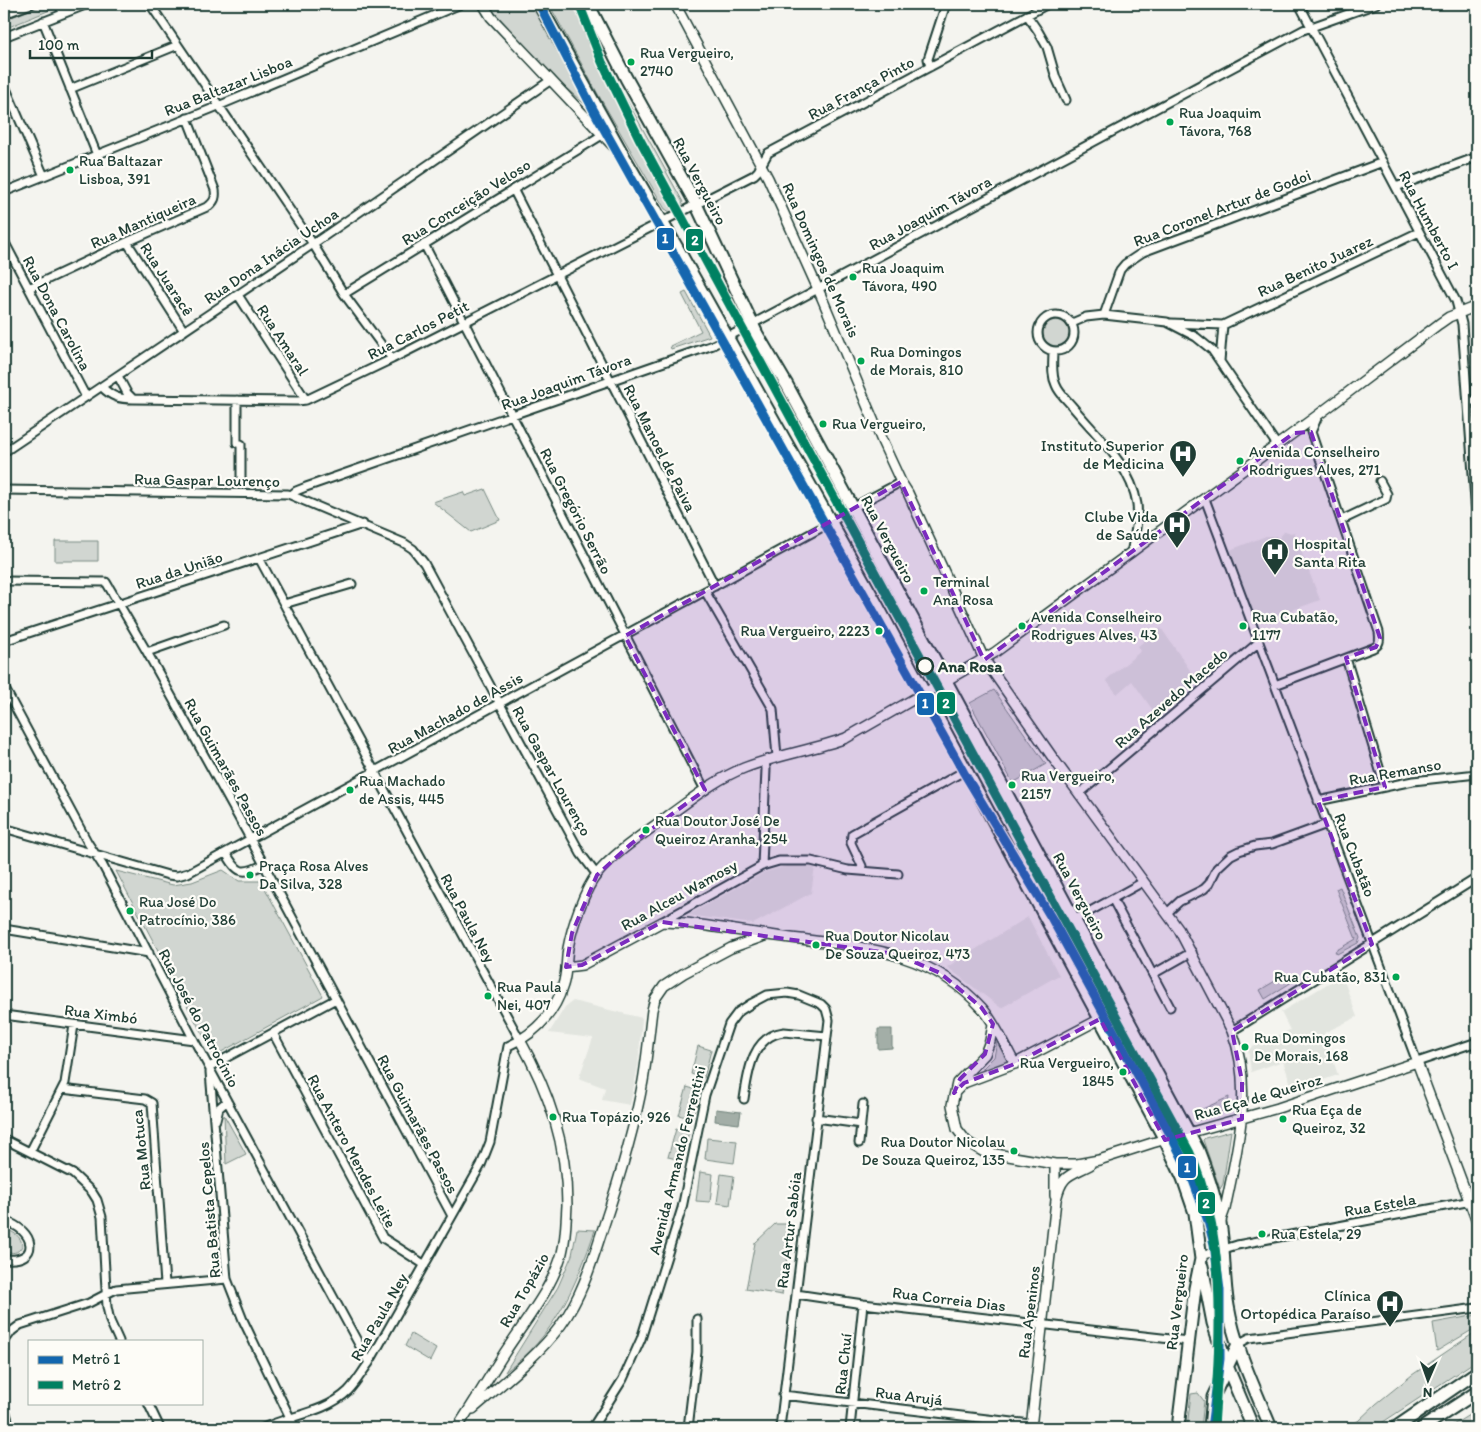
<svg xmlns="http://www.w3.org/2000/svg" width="1481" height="1432" font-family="Itim,sans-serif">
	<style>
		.built { fill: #e2e5df }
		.green { fill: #d1d6d1; stroke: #788a82 }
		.water { fill: #a3aea7; stroke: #6e8179 }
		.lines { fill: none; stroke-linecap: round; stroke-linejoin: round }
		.minor-casing { stroke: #1f3d34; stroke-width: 11 }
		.tertiary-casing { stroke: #1f3d34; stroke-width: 12 }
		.primary-casing { stroke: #1f3d34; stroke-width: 15 }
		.trunk-casing { stroke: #1f3d34; stroke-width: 15 }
		.minor { stroke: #fdfcf7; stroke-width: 7 }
		.tertiary { stroke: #fdfcf7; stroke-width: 9 }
		.primary { stroke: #fdfcf7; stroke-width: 11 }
		.trunk { stroke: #fdfcf7; stroke-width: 11 }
		.metro-1-casing { stroke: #fdfcf7; stroke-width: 12 }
		.metro-2-casing { stroke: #fdfcf7; stroke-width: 12 }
		.metro-1 { stroke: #1266af; stroke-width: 9 }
		.metro-2 { stroke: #008162; stroke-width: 9 }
		.marked { fill: #7b2cbf; fill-opacity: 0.2; stroke: #7b2cbf; stroke-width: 4; stroke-dasharray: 10 6; stroke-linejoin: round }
		.bus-dot { fill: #00a651; stroke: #fdfcf7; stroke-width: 2 }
		.stop-dot { fill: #fdfcf7; stroke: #1f3d34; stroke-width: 2.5 }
		.labels { text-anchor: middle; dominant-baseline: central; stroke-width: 4.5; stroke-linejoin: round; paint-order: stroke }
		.bus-label { font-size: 15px; fill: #1f3d34; stroke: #fdfcf7; text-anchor: start }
		.street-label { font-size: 16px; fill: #1f3d34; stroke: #fdfcf7 }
		.poi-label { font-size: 16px; fill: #1f3d34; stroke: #fdfcf7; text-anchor: end }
		.stop-label { font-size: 16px; font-weight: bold; fill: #1f3d34; stroke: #fdfcf7; text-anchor: start }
		.line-badge { stroke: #fdfcf7; stroke-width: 2 }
		.badge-label { font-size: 14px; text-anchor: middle; font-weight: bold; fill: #fff }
	</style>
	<rect width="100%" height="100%" fill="#f4f4ef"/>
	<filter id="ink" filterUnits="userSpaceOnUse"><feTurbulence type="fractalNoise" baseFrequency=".02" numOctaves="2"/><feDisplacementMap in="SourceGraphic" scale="10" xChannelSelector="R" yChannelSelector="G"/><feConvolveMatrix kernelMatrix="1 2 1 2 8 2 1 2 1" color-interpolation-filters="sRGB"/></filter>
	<g filter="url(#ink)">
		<path class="built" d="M1285,531L1291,533L1294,532L1299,544L1302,547L1301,551L1320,600L1257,623L1230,550L1266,536H1276L1278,539Z
			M1161,628L1198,682L1157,716L1132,681L1117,694L1106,680L1141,651L1138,646Z
			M791,865L815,867L811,893L753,924L688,915L765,872Z
			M1028,917L1059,975L1001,1008L947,967Z
			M1342,975L1357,1017L1324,1033L1338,1075L1293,1090L1283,1061L1251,1072L1248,1049L1290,1030L1281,1012Z
			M573,1001L642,1018L638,1066L630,1105L602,1100L605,1088L579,1078L593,1038L549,1033L565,1007Z"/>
		<path class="green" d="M45,4L54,6L55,8L4,29V20Z
			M487,4H531L575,75L589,108L543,68L494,18Z
			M549,4H577L612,73L683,202L681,207L670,212L665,209L599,96Z
			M686,292L710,336L671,349L670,346L701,331L682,294Z
			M1043 333a13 13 0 1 1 26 0a13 13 0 1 1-26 0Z
			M485,489L500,520L471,532L433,502L463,492L465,496Z
			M55,541H98V561H55Z
			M994,690L1046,764L1013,783L970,703Z
			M223,870L239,881H261L323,996L214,1056L116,871L173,885L192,882Z
			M1340,887L1360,938L1358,943L1337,954L1335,951L1356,939L1336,889Z
			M1287,974L1292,982L1265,999L1260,990Z
			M997,1042L1008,1059L1007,1062L983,1071V1068L994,1057Z
			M698,1046L711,1050L704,1078L691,1074Z
			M687,1087L700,1091L692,1119L679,1115Z
			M1229,1097L1228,1106L1226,1110L1199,1120L1196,1112Z
			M224,1115L246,1154L226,1164Z
			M676,1129L689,1132L681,1160L668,1157Z
			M1231,1131L1223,1184L1220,1189L1203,1140L1205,1138Z
			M707,1138L737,1141L734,1163L705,1159Z
			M700,1172L713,1174L710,1202L696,1201Z
			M721,1174L734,1176L730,1205L717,1203Z
			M775,1224H791L782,1295L746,1289L755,1243Z
			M4,1229C12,1231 22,1236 22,1246C18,1254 12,1253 4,1252Z
			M577,1229L595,1230C577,1284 554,1338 505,1372L558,1287L572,1255Z
			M1477,1315V1327L1437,1351L1433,1323Z
			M1477,1331V1360L1374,1428H1341L1358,1421L1376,1404L1412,1375Z
			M411,1334L436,1349L430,1361L405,1346Z
			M1198,1393L1204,1401L1201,1428H1187L1191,1394Z
			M1477,1410V1428H1448Z"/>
		<path class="water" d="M878,1029H892V1048L878,1049Z
			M716,1109L741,1112L739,1124L715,1121Z"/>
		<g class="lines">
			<defs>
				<path id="minor" d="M58,4L64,13
					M150,4L313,244L344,294L392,359
					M1299,4L1456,301L1462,324L1477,528
					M4,14L31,4
					M1027,15L1038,31L1047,47L1056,78L1066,100
					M43,21L97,155
					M4,37L88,4
					M930,67L928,59L946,4
					M4,84L44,176
					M70,89L178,45
					M1396,187L1477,157
					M513,189L715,586
					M4,192L211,109L461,4
					M4,241L86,397
					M127,242L184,331
					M424,244L705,790
					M29,288L127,242L209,206C215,201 216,197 215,190L187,118
					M344,294L602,135
					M238,295L306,400
					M1038 333a18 18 0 1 1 36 0a18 18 0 1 1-36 0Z
					M1104,315L1120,270L1125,264L1143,252L1383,162
					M1072,323L1086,317L1104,315L1167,322L1196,337L1212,350L1277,445
					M1171,323L1223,325
					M1223,325L1419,232
					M1053,351C1053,362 1051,375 1056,385C1059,393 1067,400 1072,406C1096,435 1131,465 1137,504C1139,520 1134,538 1131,553
					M1220,361L1223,325
					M118,376L127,393L133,399L298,401L306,400L392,359L754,175L758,171L768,153L1048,4
					M102,387C112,397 119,399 133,399
					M237,400V443L241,444V480
					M1468,401H1477
					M4,452L313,244L551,80
					M4,490L288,494L404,543L413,549L424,563L581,854L597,875
					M291,495L296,491L306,487L713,345L1303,30L1376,4
					M1205,499L1417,1062L1477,1042
					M1342,520L1386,499L1387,494L1380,481
					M259,558L520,1040L508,1046L490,1142L481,1165L369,1363C362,1372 356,1383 348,1391C325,1413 291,1415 263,1428
					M4,581L106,582L147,652L246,831L452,1216
					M705,591L773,709L777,757
					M284,604L352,584
					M4,641L363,524
					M147,652L224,625
					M1346,658L1385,787
					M1275,685L1373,648C1380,645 1380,640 1379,632L1311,432L1318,416
					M4,687L88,843L103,866L194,1040L369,1363
					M1079,794L1259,642
					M1318,801L1413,781L1477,774
					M4,828L168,875L177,876L188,873L830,523L861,503L901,482
					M226,853C238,874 242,875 263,865
					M762,866L766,769L765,761
					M860,871L862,866L851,843L852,834L966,770
					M1113,900L1170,1007
					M1167,913L1180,901L1204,889L1209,884L1217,868L1231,855L1239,851L1255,846L1272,844L1327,824
					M1074,920L1143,882
					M663,921L762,866L779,861H811L848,870L898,874
					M4,929L149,953
					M1153,974L1192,952
					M4,1015L194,1040
					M1232,1031L1477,878
					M273,1033L383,1238L425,1265
					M209,1067L336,999
					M210,1072L227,1279L243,1320L295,1428
					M62,1089L145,1099L152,1103L165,1284
					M744,1099C748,1072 752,1036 784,1032L827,1036
					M816,1118L861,1124
					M216,1120L219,1108L227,1101
					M4,1139L73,1174L92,1192L97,1200L102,1217L107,1307L110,1321L119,1341
					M859,1143L863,1104
					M30,1152L65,1083L74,1025
					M4,1221C35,1229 42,1263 4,1259
					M1201,1256L1237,1245L1477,1200
					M796,1294L863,1304L1188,1341
					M4,1342L12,1331L20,1325L89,1303L116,1289L227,1279
					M1238,1344L1249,1338L1477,1308
					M783,1395L1031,1424
					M148,1403L160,1428
					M4,1406L10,1428
					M592,1428L623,1379L641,1339L682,1208L705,1095L729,1024L738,1012L752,1003L767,995L787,993L799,995L821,1004L826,1009L829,1020L780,1428
					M688,1428L697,1352V1319
					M850,1428L863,1304"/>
				<path id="tertiary" d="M483,4L491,17L616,149
					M675,4L768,178L822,298L882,441L901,482L908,493L984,659L1053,758L1179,930L1232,1031C1254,1089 1237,1150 1225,1209L1220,1223
					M566,967L582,965L662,922L686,923C719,927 751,933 784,937C858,947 928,948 982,1008C996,1024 1005,1046 1015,1064
					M993,1024L990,1041L985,1054L957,1083L952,1105L957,1129L967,1142L984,1152L1055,1164H1077L1099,1160L1152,1143L1278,1108L1417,1062L1477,1222
					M956,1091L964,1083L1012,1065L1100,1019
					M1055,1164V1196
					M473,1409C503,1383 537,1357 561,1325C582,1296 592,1262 603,1228C619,1180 634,1131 643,1081C647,1058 649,1034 652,1010L655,999L664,986L684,973L731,948L767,935
					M457,1428C474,1403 489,1377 505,1352C525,1321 552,1289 562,1253C566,1237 566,1221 567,1205C567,1144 549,1092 520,1040C541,1027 556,1010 563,985C567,973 566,960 568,948C572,927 584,890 597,874C616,851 644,834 668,816C692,799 716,779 744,768C777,755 813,750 846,738L994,653L1318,415L1439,324L1449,317L1477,306
					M1031,1428L1056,1200C1062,1174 1069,1176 1090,1165"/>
				<path id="primary" d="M539,4L623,155L679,251L876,603L1100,1019L1165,1140L1183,1178L1195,1213L1201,1259L1195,1288L1178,1428
					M588,4L626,78L696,204L757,334L787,385L1198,1150C1207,1173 1216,1198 1220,1223C1225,1250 1223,1279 1228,1306C1235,1348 1255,1389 1271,1428
					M1202,1266L1213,1323L1227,1366L1253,1428
					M1210,1428L1213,1397L1238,1344"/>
				<path id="trunk" d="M1395,1428L1477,1372
					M1422,1428L1477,1392"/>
			</defs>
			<use href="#minor" class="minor-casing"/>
			<use href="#tertiary" class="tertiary-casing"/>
			<use href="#primary" class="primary-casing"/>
			<use href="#trunk" class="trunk-casing"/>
			<use href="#minor" class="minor"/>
			<use href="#tertiary" class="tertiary"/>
			<use href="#primary" class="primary"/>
			<use href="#trunk" class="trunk"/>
			<defs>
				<path id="metro-1" d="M539,4L594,111L964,773L1052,919L1169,1132L1191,1175L1208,1221L1214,1244L1220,1290V1359L1211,1428"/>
				<path id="metro-2" d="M579,4L602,62L639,138L1190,1153C1228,1240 1220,1336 1214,1428"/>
			</defs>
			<use href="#metro-1" class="metro-1-casing"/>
			<use href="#metro-2" class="metro-2-casing"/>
			<use href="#metro-1" class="metro-1"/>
			<use href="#metro-2" class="metro-2"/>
		</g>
	</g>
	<path class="marked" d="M1311,432L1380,638L1376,647L1346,658L1385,787L1318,801L1372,944L1232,1031L1242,1081V1119L1165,1140L1100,1019L1012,1065L964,1083L954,1093L960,1079L985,1054L993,1024L981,1007L940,973L896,954L662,922L582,965L566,967L572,933L597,875L631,844L705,790L625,636L901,482L984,660L1294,433Z"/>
	<defs>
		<symbol id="hospital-pin" viewBox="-11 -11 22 30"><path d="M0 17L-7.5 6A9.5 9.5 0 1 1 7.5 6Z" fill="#1f3d34" stroke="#fdfcf7"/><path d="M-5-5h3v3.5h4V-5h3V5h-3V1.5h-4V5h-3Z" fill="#fff"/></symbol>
	</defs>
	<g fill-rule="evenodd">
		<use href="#hospital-pin" x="1167" y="438" width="32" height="43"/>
		<use href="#hospital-pin" x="1161" y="509" width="32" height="43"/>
		<use href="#hospital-pin" x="1259" y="536" width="32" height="43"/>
		<use href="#hospital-pin" x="1374" y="1288" width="32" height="43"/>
	</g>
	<g class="bus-dot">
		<circle cx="631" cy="62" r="4.5"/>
		<circle cx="1170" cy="122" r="4.5"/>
		<circle cx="70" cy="170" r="4.5"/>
		<circle cx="853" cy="277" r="4.5"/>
		<circle cx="861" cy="361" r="4.5"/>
		<circle cx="823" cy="424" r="4.5"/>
		<circle cx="1240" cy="461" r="4.5"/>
		<circle cx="924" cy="591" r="4.5"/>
		<circle cx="1022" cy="626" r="4.5"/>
		<circle cx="1243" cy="626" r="4.5"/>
		<circle cx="879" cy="631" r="4.5"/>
		<circle cx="1012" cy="785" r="4.5"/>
		<circle cx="350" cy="790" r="4.5"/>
		<circle cx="646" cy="830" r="4.5"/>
		<circle cx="250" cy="875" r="4.5"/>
		<circle cx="130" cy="911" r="4.5"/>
		<circle cx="816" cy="945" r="4.5"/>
		<circle cx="1396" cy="977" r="4.5"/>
		<circle cx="488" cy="996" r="4.5"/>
		<circle cx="1245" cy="1047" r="4.5"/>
		<circle cx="1123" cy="1072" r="4.5"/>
		<circle cx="553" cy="1117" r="4.5"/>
		<circle cx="1283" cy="1119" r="4.5"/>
		<circle cx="1014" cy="1151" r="4.5"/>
		<circle cx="1262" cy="1234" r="4.5"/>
	</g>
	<circle class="stop-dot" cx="925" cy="666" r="8"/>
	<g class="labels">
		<g class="bus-label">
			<text x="640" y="53">Rua Vergueiro,<tspan x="640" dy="18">2740</tspan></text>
			<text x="1179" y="113">Rua Joaquim<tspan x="1179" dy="18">Távora, 768</tspan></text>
			<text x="79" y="161">Rua Baltazar<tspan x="79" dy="18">Lisboa, 391</tspan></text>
			<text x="862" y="268">Rua Joaquim<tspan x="862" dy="18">Távora, 490</tspan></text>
			<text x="870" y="352">Rua Domingos<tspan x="870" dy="18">de Morais, 810</tspan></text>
			<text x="832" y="424">Rua Vergueiro,</text>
			<text x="1249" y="452">Avenida Conselheiro<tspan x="1249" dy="18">Rodrigues Alves, 271</tspan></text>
			<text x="933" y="582">Terminal<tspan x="933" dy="18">Ana Rosa</tspan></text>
			<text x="1031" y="617">Avenida Conselheiro<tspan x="1031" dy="18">Rodrigues Alves, 43</tspan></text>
			<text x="1252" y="617">Rua Cubatão,<tspan x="1252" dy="18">1177</tspan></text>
			<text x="870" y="631" text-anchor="end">Rua Vergueiro, 2223</text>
			<text x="1021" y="776">Rua Vergueiro,<tspan x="1021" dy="18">2157</tspan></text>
			<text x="359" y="781">Rua Machado<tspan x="359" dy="18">de Assis, 445</tspan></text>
			<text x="655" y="821">Rua Doutor José De<tspan x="655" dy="18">Queiroz Aranha, 254</tspan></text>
			<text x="259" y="866">Praça Rosa Alves<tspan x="259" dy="18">Da Silva, 328</tspan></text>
			<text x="139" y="902">Rua José Do<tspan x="139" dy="18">Patrocínio, 386</tspan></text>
			<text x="825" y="936">Rua Doutor Nicolau<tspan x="825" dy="18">De Souza Queiroz, 473</tspan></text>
			<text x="1387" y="977" text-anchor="end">Rua Cubatão, 831</text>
			<text x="497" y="987">Rua Paula<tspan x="497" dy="18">Nei, 407</tspan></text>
			<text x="1254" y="1038">Rua Domingos<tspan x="1254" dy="18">De Morais, 168</tspan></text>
			<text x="1114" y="1063" text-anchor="end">Rua Vergueiro,<tspan x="1114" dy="18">1845</tspan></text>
			<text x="1292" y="1110">Rua Eça de<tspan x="1292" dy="18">Queiroz, 32</tspan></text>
			<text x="562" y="1117">Rua Topázio, 926</text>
			<text x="1005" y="1142" text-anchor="end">Rua Doutor Nicolau<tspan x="1005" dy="18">De Souza Queiroz, 135</tspan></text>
			<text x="1271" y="1234">Rua Estela, 29</text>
		</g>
		<g class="street-label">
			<text transform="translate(228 86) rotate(-22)">Rua Baltazar Lisboa</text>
			<text transform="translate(861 88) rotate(-28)">Rua França Pinto</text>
			<text transform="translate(700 181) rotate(62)">Rua Vergueiro</text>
			<text transform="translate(466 202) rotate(-32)">Rua Conceição Veloso</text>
			<text transform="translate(1222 208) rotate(-21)">Rua Coronel Artur de Godoi</text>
			<text transform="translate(930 213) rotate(-29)">Rua Joaquim Távora</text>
			<text transform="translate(1429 220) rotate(62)">Rua Humberto I</text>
			<text transform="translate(143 221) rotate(-24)">Rua Mantiqueira</text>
			<text transform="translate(271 256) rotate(-34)">Rua Dona Inácia Uchoa</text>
			<text transform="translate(821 260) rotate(66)">Rua Domingos de Morais</text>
			<text transform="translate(1315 266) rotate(-25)">Rua Benito Juarez</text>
			<text transform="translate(167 279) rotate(57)">Rua Juaracê</text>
			<text transform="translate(57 313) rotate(62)">Rua Dona Carolina</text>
			<text transform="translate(418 330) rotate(-27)">Rua Carlos Petit</text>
			<text transform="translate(283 340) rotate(57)">Rua Amaral</text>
			<text transform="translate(566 382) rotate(-20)">Rua Joaquim Távora</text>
			<text transform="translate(660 448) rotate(63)">Rua Manoel de Paiva</text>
			<text transform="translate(207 480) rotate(1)">Rua Gaspar Lourenço</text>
			<text transform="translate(576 511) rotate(63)">Rua Gregório Serrão</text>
			<text transform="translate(888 539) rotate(62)">Rua Vergueiro</text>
			<text transform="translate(179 570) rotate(-18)">Rua da União</text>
			<text transform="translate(1171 698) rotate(-41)">Rua Azevedo Macedo</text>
			<text transform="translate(455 713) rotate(-29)">Rua Machado de Assis</text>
			<text transform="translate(226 767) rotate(61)">Rua Guimarães Passos</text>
			<text transform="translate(552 771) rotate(61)">Rua Gaspar Lourenço</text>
			<text transform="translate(1395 772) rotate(-10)">Rua Remanso</text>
			<text transform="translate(1355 855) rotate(69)">Rua Cubatão</text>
			<text transform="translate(679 895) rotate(-29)">Rua Alceu Wamosy</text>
			<text transform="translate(1080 896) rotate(62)">Rua Vergueiro</text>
			<text transform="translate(468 918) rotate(62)">Rua Paula Ney</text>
			<text transform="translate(101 1014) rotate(7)">Rua Ximbó</text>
			<text transform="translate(199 1018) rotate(62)">Rua José do Patrocínio</text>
			<text transform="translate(1258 1097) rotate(-16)">Rua Eça de Queiroz</text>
			<text transform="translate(418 1124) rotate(62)">Rua Guimarães Passos</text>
			<text transform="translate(141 1150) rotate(-96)">Rua Motuca</text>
			<text transform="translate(352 1151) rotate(62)">Rua Antero Mendes Leite</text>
			<text transform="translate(677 1160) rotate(-76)">Avenida Armando Ferrentini</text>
			<text transform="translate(1380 1205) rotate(-10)">Rua Estela</text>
			<text transform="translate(209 1210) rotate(-95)">Rua Batista Cepelos</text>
			<text transform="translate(789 1230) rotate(-83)">Rua Artur Sabóia</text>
			<text transform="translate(524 1290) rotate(-60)">Rua Topázio</text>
			<text transform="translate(949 1299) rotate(7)">Rua Correia Dias</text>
			<text transform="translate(1177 1302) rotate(-83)">Rua Vergueiro</text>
			<text transform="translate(1029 1312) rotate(-83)">Rua Apeninos</text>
			<text transform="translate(379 1317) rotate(-60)">Rua Paula Ney</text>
			<text transform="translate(843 1364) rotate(-84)">Rua Chuí</text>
			<text transform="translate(909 1396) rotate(7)">Rua Arujá</text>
		</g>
		<g class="poi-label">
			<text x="1164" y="445">Instituto Superior<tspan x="1164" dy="18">de Medicina</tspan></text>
			<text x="1158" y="516">Clube Vida<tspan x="1158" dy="18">de Saúde</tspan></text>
			<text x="1294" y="543" text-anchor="start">Hospital<tspan x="1294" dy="18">Santa Rita</tspan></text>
			<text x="1371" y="1295">Clínica<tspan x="1371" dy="18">Ortopédica Paraíso</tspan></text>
		</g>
		<g class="stop-label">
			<text x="938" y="666">Ana Rosa</text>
		</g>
	</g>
	<g class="line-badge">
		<rect x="656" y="227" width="19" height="24" rx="5" fill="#1266af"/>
		<rect x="685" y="228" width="19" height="24" rx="5" fill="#008162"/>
		<rect x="936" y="691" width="20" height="24" rx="5" fill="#008162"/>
		<rect x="916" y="692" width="19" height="24" rx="5" fill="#1266af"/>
		<rect x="1177" y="1155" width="20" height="24" rx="5" fill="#1266af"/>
		<rect x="1197" y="1191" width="19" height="24" rx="5" fill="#008162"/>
	</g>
	<g class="badge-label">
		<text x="665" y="243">1</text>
		<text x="695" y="245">2</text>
		<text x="946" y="708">2</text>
		<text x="925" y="708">1</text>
		<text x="1187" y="1172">1</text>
		<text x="1206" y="1208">2</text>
	</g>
	<rect width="1481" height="1432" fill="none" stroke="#fdfcf7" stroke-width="20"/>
	<rect x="10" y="10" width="1461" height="1412" fill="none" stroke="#1f3d34" stroke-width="2" filter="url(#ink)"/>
	<rect x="28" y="1340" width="175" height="65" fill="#fdfcf7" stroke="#a4b0a9"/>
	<rect x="38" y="1356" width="25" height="8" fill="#1266af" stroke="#a4b0a9"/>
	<text x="72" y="1364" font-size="15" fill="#1f3d34">Metrô 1</text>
	<rect x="38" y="1381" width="25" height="8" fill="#008162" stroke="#a4b0a9"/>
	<text x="72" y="1390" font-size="15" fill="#1f3d34">Metrô 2</text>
	<g transform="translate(1428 1380) rotate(182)" stroke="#fdfcf7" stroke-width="4" paint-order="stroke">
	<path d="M0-4L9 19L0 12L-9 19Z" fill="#1f3d34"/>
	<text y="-8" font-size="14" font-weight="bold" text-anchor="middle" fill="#1f3d34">N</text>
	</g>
	<path d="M30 50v8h122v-8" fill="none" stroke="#1f3d34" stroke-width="2.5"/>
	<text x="38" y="50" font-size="15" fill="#1f3d34" stroke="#fdfcf7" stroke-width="4" paint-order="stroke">100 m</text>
</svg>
